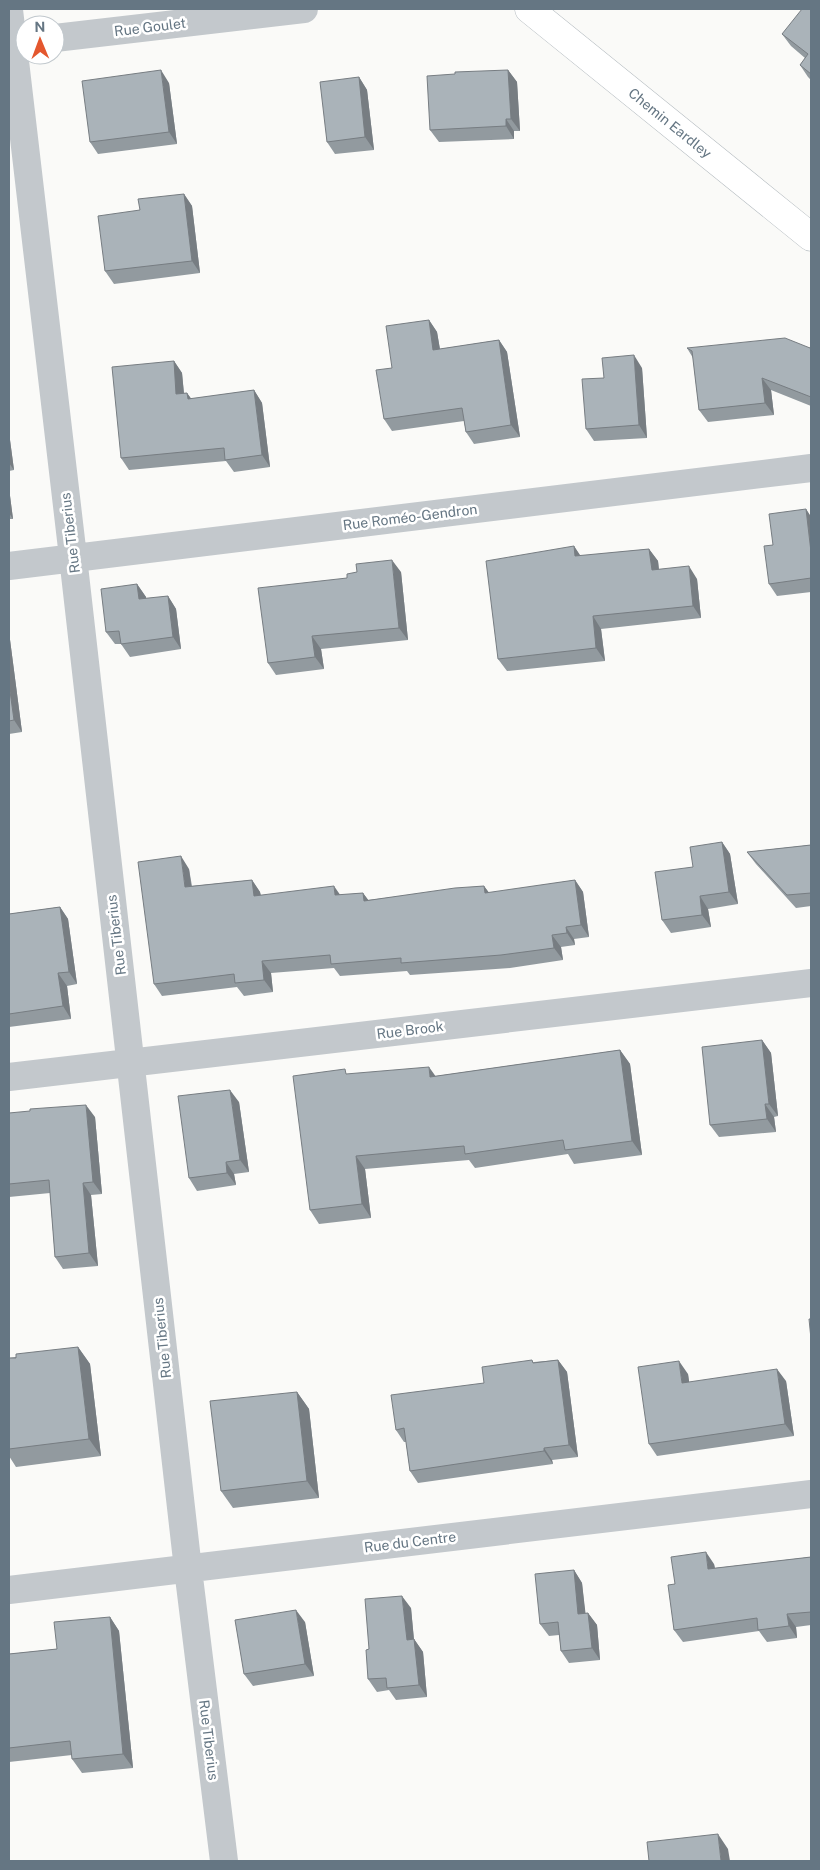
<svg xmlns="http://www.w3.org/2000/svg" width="820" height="1870" font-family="'Public Sans',sans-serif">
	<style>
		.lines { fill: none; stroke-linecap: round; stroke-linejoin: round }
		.secondary-casing { stroke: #b3babf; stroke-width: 29 }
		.minor { stroke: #c3c8cc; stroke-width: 28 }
		.secondary { stroke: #fff; stroke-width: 28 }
		.wall { fill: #929a9f }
		.shaded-wall { fill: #777d82 }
		.building { fill: #aab3b9; stroke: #777d82 }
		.labels { text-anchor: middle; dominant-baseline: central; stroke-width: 5; stroke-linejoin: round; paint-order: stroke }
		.street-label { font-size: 14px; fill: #657683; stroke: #fff }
	</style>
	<rect width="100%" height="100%" fill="#fafaf8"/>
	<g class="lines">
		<defs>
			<path id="secondary" d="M529,9L811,237"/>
		</defs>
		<use href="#secondary" class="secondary-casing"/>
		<path class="minor" d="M9,10L73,557L188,1569L224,1861
			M55,38L304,9
			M9,566L811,468
			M9,1077L811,983
			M9,1590L811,1494"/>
		<use href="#secondary" class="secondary"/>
	</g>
	<path class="wall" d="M811,9V80L808,77L800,65L805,58L791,46L782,34Z
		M508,70L517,82L520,131H514V139L439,142L430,130Z
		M359,77L367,90L374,150L335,154L327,142Z
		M169,83L177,144L98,154L90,142Z
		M184,194L192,206L200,273L114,284L105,271Z
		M429,320L437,332L440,349L499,340L507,352L520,437L474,444L466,432L464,421L392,431L384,419L392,368Z
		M811,345V406L771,390L774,415L708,422L699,410L693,358L687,348H810Z
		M174,361L182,373L184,393H187L191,399L254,390L262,403L270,467L234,472L226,461L129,470L121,458Z
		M642,368L647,438L594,441L586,429L604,378Z
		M9,438L10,440L14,470L9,471Z
		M9,488L13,519H9Z
		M806,509L811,517V592L777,596L769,584L773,545Z
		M574,546L580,556L649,549L658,561L659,569L697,579L701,618L601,629L605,661L507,671L498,659Z
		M401,572L408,640L321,649L324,669L276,675L268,663Z
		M137,584L146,597V599L168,596L176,609L181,649L130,657L121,644H115L106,632Z
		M9,632L22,732L9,734Z
		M722,842L730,854L738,904L708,909L711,927L671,933L662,920L693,867Z
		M811,845V906L796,908L756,864L747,852Z
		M189,869L192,886L252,880L260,892L261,895H340L363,893L368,900L484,886L489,893L575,880L583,892L589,937L574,939L575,945L561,947L563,960L510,968L410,975L407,971L340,976L334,968L271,973L273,992L244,996L237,987L162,996L154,984Z
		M60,907L68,919L77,984L67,986L71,1019L9,1027V914Z
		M762,1040L771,1053L778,1116L774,1117L776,1132L719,1137L710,1125Z
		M620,1050L630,1064L642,1155L574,1164L568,1154L475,1168L469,1160L365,1169L371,1218L319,1224L310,1210L349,1074L436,1076Z
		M239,1102L249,1172L234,1174L236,1185L197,1191L189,1178Z
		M9,1113L95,1117L102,1194L91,1195L98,1266L63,1269L55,1257L50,1193L9,1197Z
		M78,1347L90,1364L101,1456L16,1467L9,1456V1358Z
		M558,1360L567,1372L578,1457L552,1460L553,1464L418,1483L410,1471L406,1442H404L396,1430L484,1383L534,1362Z
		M688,1374L689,1382L786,1381L794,1436L657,1456L649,1444Z
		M297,1392L309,1409L319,1498L233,1508L221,1491Z
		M811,1557V1625L796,1627L797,1638L767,1642L759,1631L683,1642L674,1630L675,1584L714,1564L715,1568Z
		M574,1570L582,1583L585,1613H588L597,1625L600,1660L569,1663L561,1651L559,1635L549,1636L540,1624Z
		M411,1608L414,1639L423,1652L427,1697L396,1700L389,1690L377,1692L368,1679L369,1649Z
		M110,1617L119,1631L133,1768L82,1773L72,1759V1755L9,1762V1654L57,1649Z
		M305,1622L314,1676L253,1686L244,1674Z"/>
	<path class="shaded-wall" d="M161,70L169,83L177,144L169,132Z
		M508,70L517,82L520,131L511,119Z
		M359,77L367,90L374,150L365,137Z
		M506,119L514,131V139L506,126Z
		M184,194L192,206L200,273L192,261Z
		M429,320L437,332L442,362L433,350Z
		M499,340L507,352L520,437L511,425Z
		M634,355L642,368L647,438L639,425Z
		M174,361L182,373L185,406L176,394Z
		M762,378L771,390L774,415L765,403Z
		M254,390L262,403L270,467L262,455Z
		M187,393L196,405L188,399Z
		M9,438L10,440L14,470L9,463Z
		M9,488L13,519L9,513Z
		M806,509L811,517V552Z
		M574,546L582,558L575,556Z
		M649,549L658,561L660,583L652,570Z
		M392,560L401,572L408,640L399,628Z
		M689,566L697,579L701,618L693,606Z
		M137,584L146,597L148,612L139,599Z
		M168,596L176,609L181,649L173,637Z
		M593,616L601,629L605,661L596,648Z
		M9,632L22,732L14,720L9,684Z
		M312,636L321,649L324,669L315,657Z
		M722,842L730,854L738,904L729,892Z
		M181,856L189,869L193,899L185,887Z
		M252,880L260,892L262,908L254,896Z
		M575,880L583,892L589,937L581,925Z
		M334,886L343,899L335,895Z
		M484,886L493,898L485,893Z
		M363,893L372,905L364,901Z
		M700,896L708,909L711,927L702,915Z
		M60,907L68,919L77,984L69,972Z
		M566,927L574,939L575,945L567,933Z
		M552,935L561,947L563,960L554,948Z
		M262,961L271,973L273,992L264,980Z
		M58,973L67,986L71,1019L63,1006Z
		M762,1040L771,1053L778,1116L769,1104Z
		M620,1050L630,1064L642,1155L632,1141Z
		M429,1067L439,1081L430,1077Z
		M230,1090L239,1102L249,1172L240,1160Z
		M765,1104L774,1117L776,1132L767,1119Z
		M86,1105L95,1117L102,1194L93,1182Z
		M356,1156L365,1169L371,1218L362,1204Z
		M226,1162L234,1174L236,1185L227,1173Z
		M83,1183L91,1195L98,1266L89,1253Z
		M78,1347L90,1364L101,1456L89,1439Z
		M558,1360L567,1372L578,1457L569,1445Z
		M679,1361L688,1374L691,1395L682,1383Z
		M777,1369L786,1381L794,1436L785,1424Z
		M297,1392L309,1409L319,1498L307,1481Z
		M544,1448L552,1460L553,1464L544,1451Z
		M706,1552L714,1564L717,1581L708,1569Z
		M574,1570L582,1583L587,1626L578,1614Z
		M402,1596L411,1608L415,1652L407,1640Z
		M296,1610L305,1622L314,1676L305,1664Z
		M588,1613L597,1625L600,1660L592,1648Z
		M787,1614L796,1627L797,1638L789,1626Z
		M110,1617L119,1631L133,1768L123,1754Z
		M414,1639L423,1652L427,1697L419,1685Z
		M718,1834L728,1849L730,1861H721Z"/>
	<path class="building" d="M802,9H811V74L800,65L808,54L782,34Z
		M161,70L169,132L90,142L82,81Z
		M508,70L511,119H506V126L430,130L427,76L455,74V72Z
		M359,77L365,137L327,142L320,82Z
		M184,194L192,261L105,271L98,216L140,210L138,199Z
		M429,320L433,350L499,340L511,425L466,432L462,408L384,419L376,370L392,368L386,326Z
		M785,338L810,348L811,345V397L762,378L765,403L699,410L692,351L687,348Z
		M634,355L639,425L586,429L582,379L604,378L602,358Z
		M174,361L176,394L187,393L188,399L254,390L262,455L225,460L224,448L121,458L112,367Z
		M806,509L811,552V578L769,584L764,546L773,545L769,514Z
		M574,546L575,556L649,549L652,570L689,566L693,606L593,616L596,648L498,659L486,561Z
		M392,560L399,628L312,636L315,657L268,663L258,588L347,578V574L357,572L356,564Z
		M137,584L139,599L168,596L173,637L121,644L119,631L106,632L101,589Z
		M9,684L14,720L9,721Z
		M722,842L729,892L700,896L702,915L662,920L655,872L693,867L690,847Z
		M811,845V893L787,895L747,852Z
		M181,856L185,887L252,880L254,896L334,886L335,895L363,893L364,901L455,888L484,886L485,893L575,880L581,925L566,927L567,933L552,935L554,948L501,955L401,963V958L331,964L330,955L262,961L264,980L235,983L234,974L154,984L138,862Z
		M60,907L69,972L58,973L63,1006L9,1014V914Z
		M762,1040L769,1104H765L767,1119L710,1125L702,1047Z
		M620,1050L632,1141L565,1150L563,1140L465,1154L464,1146L356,1156L362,1204L310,1210L293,1076L345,1069L346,1074L429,1067L430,1077Z
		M230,1090L240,1160L226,1162L227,1173L189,1178L178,1096Z
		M86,1105L93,1182L83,1183L89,1253L55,1257L49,1180L9,1184V1113L30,1111V1109Z
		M809,1319H811V1339Z
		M78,1347L89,1439L9,1449V1358H16V1354Z
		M532,1360L533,1363L558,1360L569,1445L544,1448V1451L410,1471L404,1428L396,1430L391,1395L484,1383L482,1367Z
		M679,1361L682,1383L777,1369L785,1424L649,1444L638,1367Z
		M297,1392L307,1481L221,1491L210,1401Z
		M706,1552L708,1569L811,1557V1612L787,1614L789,1626L758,1630L757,1618L674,1630L668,1585L675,1584L671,1557Z
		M574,1570L578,1614L588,1613L592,1648L561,1651L558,1622L540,1624L535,1574Z
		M402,1596L407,1640L414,1639L419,1685L387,1688L386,1678L368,1679L366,1650L369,1649L365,1599Z
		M296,1610L305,1664L244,1674L235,1620Z
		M110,1617L123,1754L72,1759L70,1741L9,1748V1654L57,1649L54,1622Z
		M718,1834L721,1861H649L647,1842Z"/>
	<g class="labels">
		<g class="street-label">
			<text transform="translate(150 27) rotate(-7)">Rue Goulet</text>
			<text transform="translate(670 123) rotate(39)">Chemin Eardley</text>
			<text transform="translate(410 517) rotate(-7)">Rue Roméo-Gendron</text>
			<text transform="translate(70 533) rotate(-97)">Rue Tiberius</text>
			<text transform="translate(116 935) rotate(-97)">Rue Tiberius</text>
			<text transform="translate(410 1030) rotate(-7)">Rue Brook</text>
			<text transform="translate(162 1338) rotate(-96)">Rue Tiberius</text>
			<text transform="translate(410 1542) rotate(-7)">Rue du Centre</text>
			<text transform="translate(209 1740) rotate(83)">Rue Tiberius</text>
		</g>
	</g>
	<rect width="820" height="1870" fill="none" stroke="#657683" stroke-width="20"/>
	<g transform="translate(40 40) rotate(359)"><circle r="24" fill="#ffffff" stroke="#c1c8cd"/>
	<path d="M0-4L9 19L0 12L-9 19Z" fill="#e4572e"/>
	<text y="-8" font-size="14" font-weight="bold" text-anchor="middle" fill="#657683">N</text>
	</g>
</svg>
